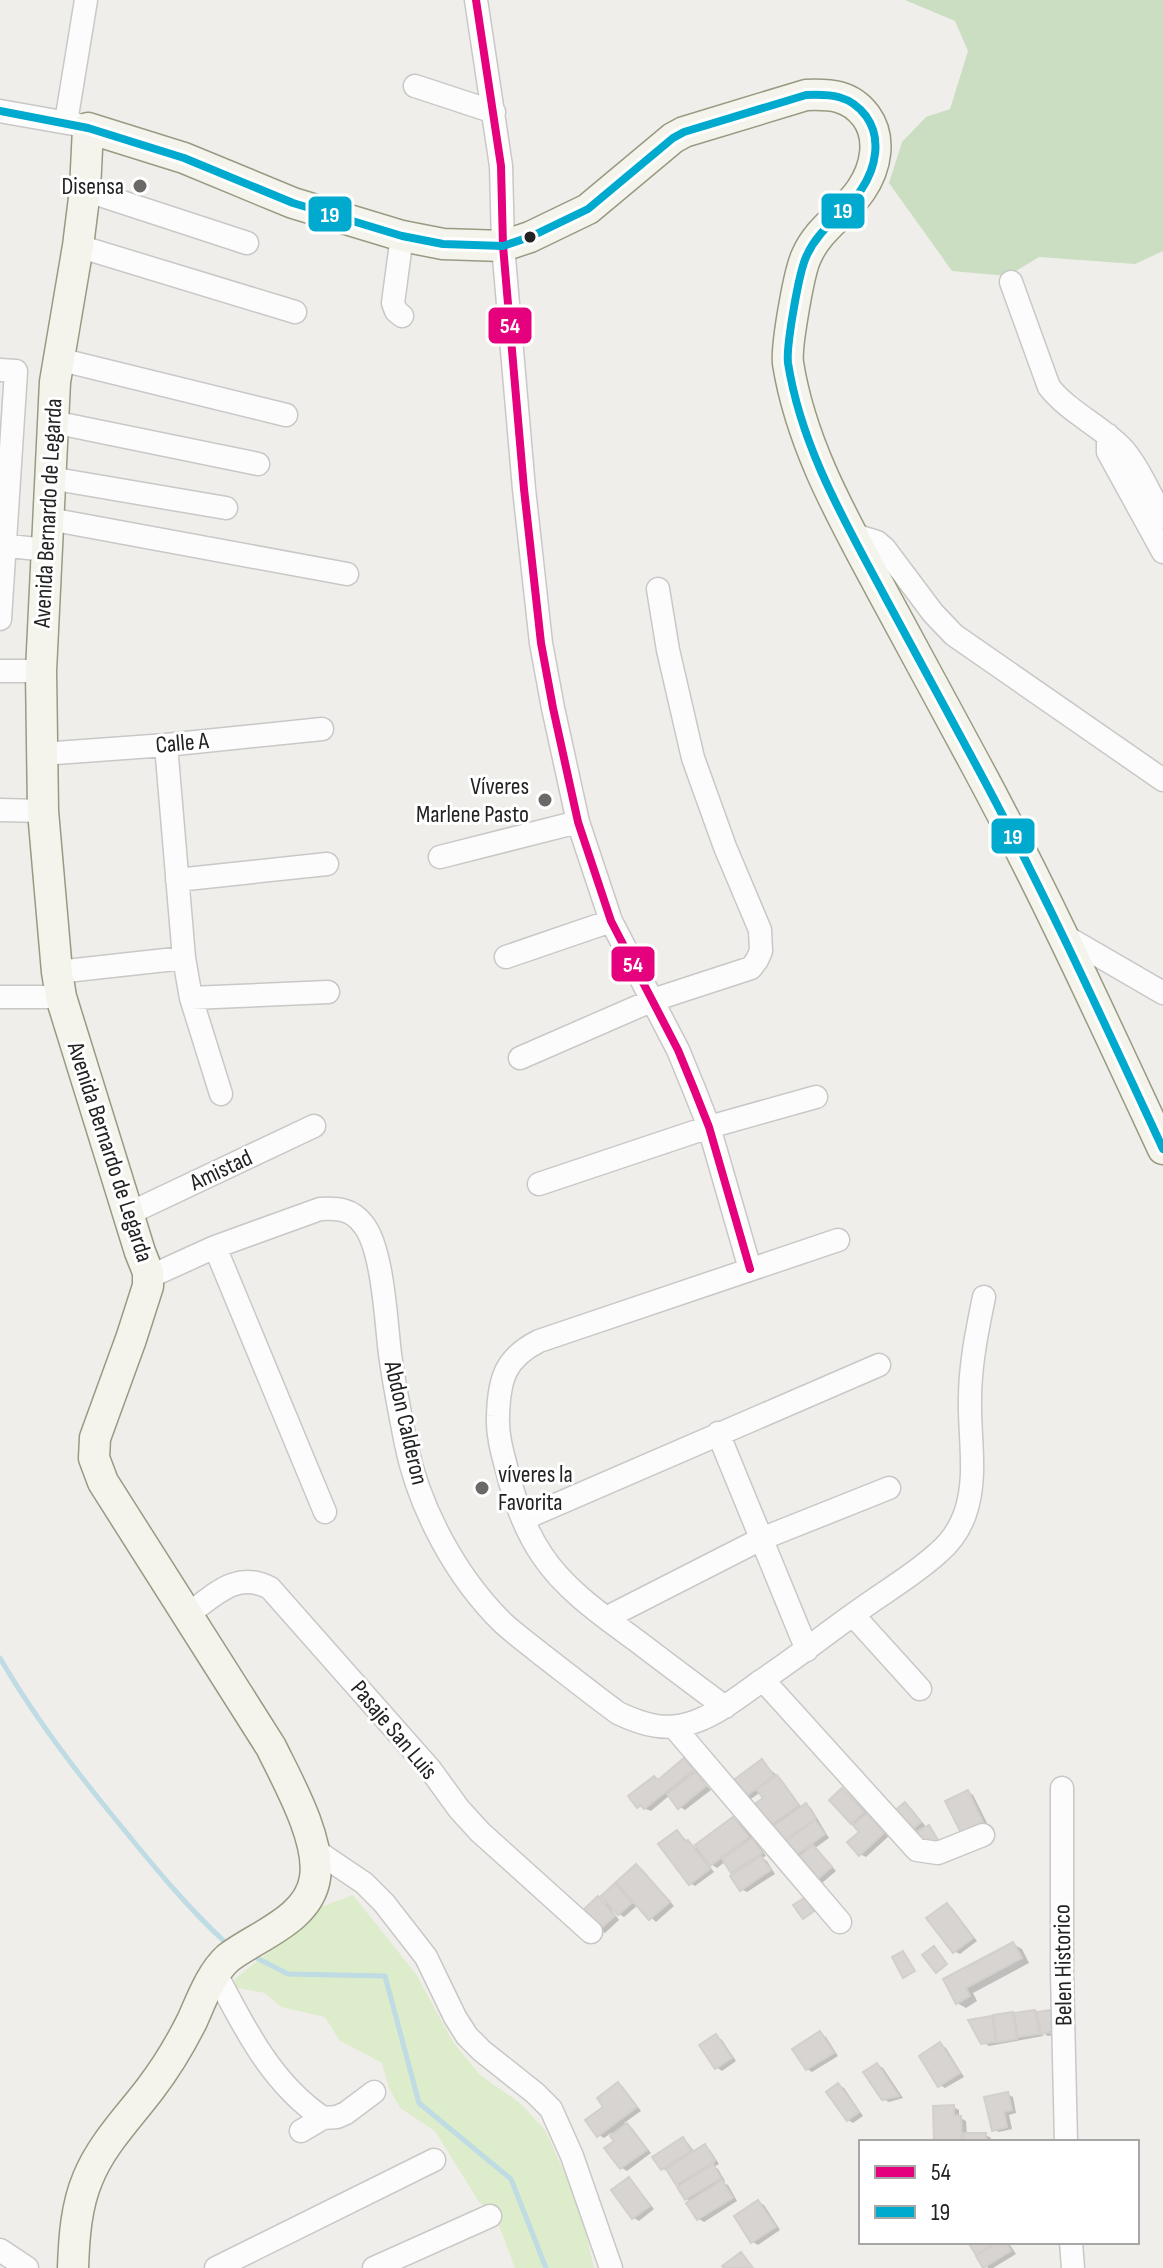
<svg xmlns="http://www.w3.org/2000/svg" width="1163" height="2268" font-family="'Sofia Sans Condensed',sans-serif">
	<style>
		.grass { fill: #ddeccb }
		.forest { fill: #cbdec1 }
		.shadow { fill: #0003 }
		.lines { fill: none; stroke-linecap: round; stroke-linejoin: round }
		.stream { stroke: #bfdbe3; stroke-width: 5 }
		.building { fill: #d7d4d2; stroke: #d3d0cc; stroke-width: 2 }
		.street-casing { stroke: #c9c8c7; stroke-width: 25 }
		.secondary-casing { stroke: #999a82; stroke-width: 33 }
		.street { stroke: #fdfcfc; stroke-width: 22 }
		.secondary { stroke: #f4f4ed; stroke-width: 30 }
		.bus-1-casing { stroke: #fff; stroke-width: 14 }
		.bus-2-casing { stroke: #fff; stroke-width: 14 }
		.bus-1 { stroke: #e5007d; stroke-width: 8 }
		.bus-2 { stroke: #00a9ce; stroke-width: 8 }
		.poi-dot { fill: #6a6968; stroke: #fff; stroke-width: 3 }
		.bus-dot { fill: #222; stroke: #fff; stroke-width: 3 }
		.labels { text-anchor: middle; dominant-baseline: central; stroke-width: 6; stroke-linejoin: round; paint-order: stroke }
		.poi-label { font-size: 24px; fill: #222; stroke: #fff; text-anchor: end }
		.street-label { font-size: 24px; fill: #222; stroke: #fff }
		.line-badge { stroke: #fff; stroke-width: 3 }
		.badge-label { font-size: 22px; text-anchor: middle; font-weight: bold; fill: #fff }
	</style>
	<rect width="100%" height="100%" fill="#f0eeeb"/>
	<path class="grass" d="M353,1895L416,1974L453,2042L480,2075L520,2103L545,2130L580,2206L594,2268H515L495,2215L479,2202L435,2131L400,2108L389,2088L382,2063L339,2040L325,2017L281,2007L265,1993L233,1987L235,1979L275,1947L318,1908Z"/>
	<path class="forest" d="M905,0H1163V251L1135,264L1039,257L1008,276L952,271L889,183L902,142L926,117L950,109L968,51L955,21Z"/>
	<path class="shadow" d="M685,1761L690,1764L698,1773L696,1775L711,1790L685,1810L680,1807L670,1795L651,1811L638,1806L659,1781Z
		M762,1762L782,1780L802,1808L806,1805L811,1808L829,1838L815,1848L836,1871L821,1884L771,1833L765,1798L761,1792L745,1803L740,1800Z
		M842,1790L848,1793L889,1836L866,1857L860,1854L862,1832L832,1800Z
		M968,1792L973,1795L988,1825L968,1835Z
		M905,1804L911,1808L927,1828H931L939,1842L927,1849L914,1836Z
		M733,1819L739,1822L758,1844L766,1856L762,1858L767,1861L775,1874L747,1892L741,1889L737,1874L733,1871L726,1861L717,1868L706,1861L714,1872L695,1886L690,1883L678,1833L696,1848Z
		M637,1866L642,1869L674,1906L656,1922L638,1905L624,1917L611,1909L619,1920L605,1933L599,1930L598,1899L611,1906L603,1896Z
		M947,1905L952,1908L977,1941L960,1954L954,1951Z
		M1013,1944L1022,1949L1029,1963L973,1993L977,2001L966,2008L957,2003L945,1980Z
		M1034,2012L1065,2033L1048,2036L1043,2033V2036L989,2046L983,2042L971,2021Z
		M820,2034L826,2037L838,2056L812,2072L807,2069Z
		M716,2036L722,2040L736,2061L722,2071L716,2067Z
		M940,2044L946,2048L964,2077L945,2088L940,2085Z
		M877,2065L883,2068L903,2098L889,2102L883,2099Z
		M618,2084L623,2087L641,2111L624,2123L632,2128L651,2153L627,2171L622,2168L616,2141L611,2133L604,2138L599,2135L606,2107Z
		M838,2085L844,2088L863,2116L853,2123L848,2120Z
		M1007,2094L1013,2097L1016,2113L1009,2115L1012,2129L999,2132L993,2129Z
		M953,2107L959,2110V2117L966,2121L967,2135H986L991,2138V2142H936Z
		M683,2140L688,2143L695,2153L705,2147L710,2150L719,2164L714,2167L718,2169L725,2181L723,2183L728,2185L737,2201L704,2222L699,2219L691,2202L687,2199L681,2186L677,2184L669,2171L662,2169Z
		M629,2179L634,2183L654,2209L639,2221L634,2218Z
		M758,2202L764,2205L780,2230L758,2245L753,2242Z
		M970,2242H1008L1016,2254L993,2268H988Z"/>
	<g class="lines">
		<path class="stream" d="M0,1658C34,1717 77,1773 121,1826C155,1868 188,1908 227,1944
			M251,1955L288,1974L385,1976L419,2103L511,2179L546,2268"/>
	</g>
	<path class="building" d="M684,1758L694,1770L644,1809L641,1805L637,1808L628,1796L654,1776L658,1780Z
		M762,1759L774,1776L739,1801L727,1785Z
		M695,1772L706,1786L678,1809L667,1794Z
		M777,1775L799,1805L763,1831L748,1809L763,1798L756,1789Z
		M842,1788L864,1812L851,1824L829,1800Z
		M968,1790L983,1822L961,1833L945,1801Z
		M905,1802L921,1822L907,1834L891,1814Z
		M806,1803L816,1818L778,1846L767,1831Z
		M867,1813L884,1833L859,1856L847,1842L859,1832L853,1825Z
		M733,1817L749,1837L710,1866L695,1845Z
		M815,1820L825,1834L792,1858L782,1844Z
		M929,1825L938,1840L924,1850L914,1833Z
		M677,1830L686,1842L688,1840L710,1869L689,1885L658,1844Z
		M752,1838L762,1853L731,1873L722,1859Z
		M813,1845L832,1867L814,1882L795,1860Z
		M761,1856L771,1870L740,1891L730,1876Z
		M636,1864L670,1902L649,1920L616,1882Z
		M615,1883L632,1903L618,1915L601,1896Z
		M598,1896L615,1916L598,1931L581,1912Z
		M804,1898L814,1911L803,1919L793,1905Z
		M947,1903L973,1938L953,1953L926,1918Z
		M1013,1942L1022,1958L966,1988L970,1996L956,2004L943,1979Z
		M934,1946L947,1964L936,1973L922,1955Z
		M903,1951L915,1971L903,1978L892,1957Z
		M1057,2009L1061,2030L1041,2034L1037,2012Z
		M1035,2010L1039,2034L1018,2037L1014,2013Z
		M1013,2012L1017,2039L997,2042L993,2015Z
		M992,2016L996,2042L981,2044L968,2020Z
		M820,2031L834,2053L806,2070L792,2049Z
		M716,2034L732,2058L715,2069L699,2045Z
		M940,2042L960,2073L938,2087L919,2056Z
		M877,2063L899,2096L882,2100L863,2072Z
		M618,2082L637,2107L597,2137L585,2120L603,2107L597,2098Z
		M838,2083L859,2112L847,2121L826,2092Z
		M1008,2092L1012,2110L1004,2112L1007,2127L992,2131L984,2097Z
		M954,2105V2115L961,2116L962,2142H934L933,2106Z
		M627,2123L647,2150L620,2169L604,2148L614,2141L610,2136Z
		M963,2133H986V2142H964Z
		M683,2137L691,2151L661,2170L652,2157Z
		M705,2144L715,2161L676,2185L666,2169Z
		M713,2164L721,2178L685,2200L677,2187Z
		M629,2177L650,2206L632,2219L611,2190Z
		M722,2180L733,2198L697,2220L686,2203Z
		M758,2200L776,2227L751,2243L734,2216Z
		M973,2242H997L976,2255L969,2244Z
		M998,2242H1006L1011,2251L983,2268L976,2256Z
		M741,2252L753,2268H724L722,2266Z"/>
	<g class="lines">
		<defs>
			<path id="street" d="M476,0L501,166L503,246L524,489L541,643L553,708L578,822L611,921L678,1050L694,1089L709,1127L750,1269
				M415,86L494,112
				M0,111L79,125
				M66,122L86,0
				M85,190L247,243
				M78,246L295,312
				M1011,282L1049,387C1069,412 1099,425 1121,447C1137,463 1151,497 1163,517
				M402,316L396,311L393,303L402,236
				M58,359L286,415
				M0,370L16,371L0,619
				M53,422L258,464
				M1108,435V452L1163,552
				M50,478L226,508
				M49,519L347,574
				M851,534L877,542L885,549L933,613L954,635L1163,780
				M0,545L46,550
				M0,671H41
				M166,745L184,958L191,998L221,1094
				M42,754L166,745L322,729
				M0,810L43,811
				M440,857L578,822
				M177,880L327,864
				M1063,935L1163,993
				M506,957L611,921
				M57,972L184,958
				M0,997H61
				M191,998L328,992
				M520,1058L653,1000L751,968L757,960L761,951L760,930L725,847L693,758L668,650L658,589
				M539,1184L709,1127L816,1097
				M128,1214L314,1126
				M215,1247L325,1512
				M149,1277L215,1247L320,1209C338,1208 352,1209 363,1224C383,1248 386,1322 390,1354C394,1384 400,1414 406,1444C419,1508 456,1577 503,1623C515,1634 529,1644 541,1654C567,1674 592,1694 618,1713C643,1725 667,1732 694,1722C719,1713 740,1696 761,1681C793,1660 823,1636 854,1614C882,1593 913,1576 938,1553C950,1543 960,1528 965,1514C978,1477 969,1437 970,1399C970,1365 977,1331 984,1297
				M718,1433L807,1650
				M523,1519L879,1365
				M187,1615C214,1596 236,1570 270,1588L430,1769L459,1809L480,1832L591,1932
				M853,1615L920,1689
				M606,1618L761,1539L889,1488
				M763,1680L917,1850L938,1853L983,1835
				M725,1707C695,1685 666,1663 637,1641C603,1616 565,1590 542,1555C525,1530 514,1499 507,1470C502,1452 497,1434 498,1416C499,1379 505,1358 539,1341L838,1240
				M674,1727L840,1922
				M1062,1788V1973L1066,2142
				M315,1850L364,1883L384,1903L426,1957L455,2017L467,2036L482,2051L535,2093L551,2109L572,2156L611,2268
				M216,1974C244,2027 271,2083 323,2118
				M301,2131L323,2118L337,2117L346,2113L374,2092
				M1071,2242L1073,2268
				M0,2250L27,2268
				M216,2268L434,2160
				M374,2268L490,2216"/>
			<path id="secondary" d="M73,2268C74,2238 76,2206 88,2178C102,2144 128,2118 150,2089C166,2068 180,2045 192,2021C201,2001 211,1973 228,1958C256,1936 309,1920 315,1878C321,1840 288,1782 271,1747L103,1482L94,1458L95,1438L131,1339L148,1286V1272L140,1252L61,997L57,972L43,811L41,671L55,382L78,246L85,190L88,128L184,158L293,203L402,236L443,244L503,246L530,237L588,209L673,138L684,132L806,95C831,94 850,95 866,116C882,138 876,168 861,190C845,214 819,228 807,255C799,270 786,347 788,363C801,446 844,520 883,593C914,650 945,708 976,765C1044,891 1103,1020 1163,1149"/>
		</defs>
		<use href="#street" class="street-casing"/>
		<use href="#secondary" class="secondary-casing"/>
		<use href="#street" class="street"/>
		<use href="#secondary" class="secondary"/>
		<defs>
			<path id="bus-1" d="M476,0L501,166L503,246L524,489L541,643L553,708L578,822L611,921L678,1050L694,1089L709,1127L750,1269"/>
			<path id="bus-2" d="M0,111L88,128L184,158L293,203L402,236L443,244L503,246L530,237L588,209L673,138L684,132L806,95C831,94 850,95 866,116C882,138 876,168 861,190C845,214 819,228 807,255C799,270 786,347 788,363C801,446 844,520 883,593C914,650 945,708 976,765C1044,891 1103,1020 1163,1149"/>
		</defs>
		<use href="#bus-1" class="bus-1-casing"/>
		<use href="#bus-2" class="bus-2-casing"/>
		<use href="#bus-1" class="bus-1"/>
		<use href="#bus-2" class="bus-2"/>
	</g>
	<g class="poi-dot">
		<circle cx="140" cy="186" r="8"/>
		<circle cx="545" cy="800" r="8"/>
		<circle cx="482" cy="1488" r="8"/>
	</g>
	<circle class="bus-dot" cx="530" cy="237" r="7"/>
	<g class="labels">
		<g class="poi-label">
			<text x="124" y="186">Disensa</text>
			<text x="529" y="786">Víveres<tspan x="529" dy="28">Marlene Pasto</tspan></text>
			<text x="498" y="1474" text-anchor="start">víveres la<tspan x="498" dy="28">Favorita</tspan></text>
		</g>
		<g class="street-label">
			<text transform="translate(48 513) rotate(-87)">Avenida Bernardo de Legarda</text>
			<text transform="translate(182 743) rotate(-5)">Calle A</text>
			<text transform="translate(110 1152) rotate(72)">Avenida Bernardo de Legarda</text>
			<text transform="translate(221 1170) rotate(-25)">Amistad</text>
			<text transform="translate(406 1423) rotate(77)">Abdon Calderon</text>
			<text transform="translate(394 1730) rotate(50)">Pasaje San Luis</text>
			<text transform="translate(1063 1965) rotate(-91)">Belen Historico</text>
		</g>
	</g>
	<g class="line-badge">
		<rect x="820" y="192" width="46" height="38" rx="8" fill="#00a9ce"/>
		<rect x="307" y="195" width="46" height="38" rx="8" fill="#00a9ce"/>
		<rect x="487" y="306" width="46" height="39" rx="8" fill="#e5007d"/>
		<rect x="990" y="817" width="46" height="38" rx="8" fill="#00a9ce"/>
		<rect x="610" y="945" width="46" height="38" rx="8" fill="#e5007d"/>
	</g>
	<g class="badge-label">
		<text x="843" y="218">19</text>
		<text x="330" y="222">19</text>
		<text x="510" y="333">54</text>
		<text x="1013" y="844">19</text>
		<text x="633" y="972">54</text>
	</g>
	<rect x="859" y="2140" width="280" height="104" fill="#ffffff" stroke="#a7a7a7" stroke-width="2"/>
	<rect x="875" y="2166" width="40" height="12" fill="#e5007d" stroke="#a7a7a7" stroke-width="2"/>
	<text x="931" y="2180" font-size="24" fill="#222222">54</text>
	<rect x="875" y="2206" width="40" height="12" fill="#00a9ce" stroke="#a7a7a7" stroke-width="2"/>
	<text x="931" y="2220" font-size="24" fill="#222222">19</text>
</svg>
